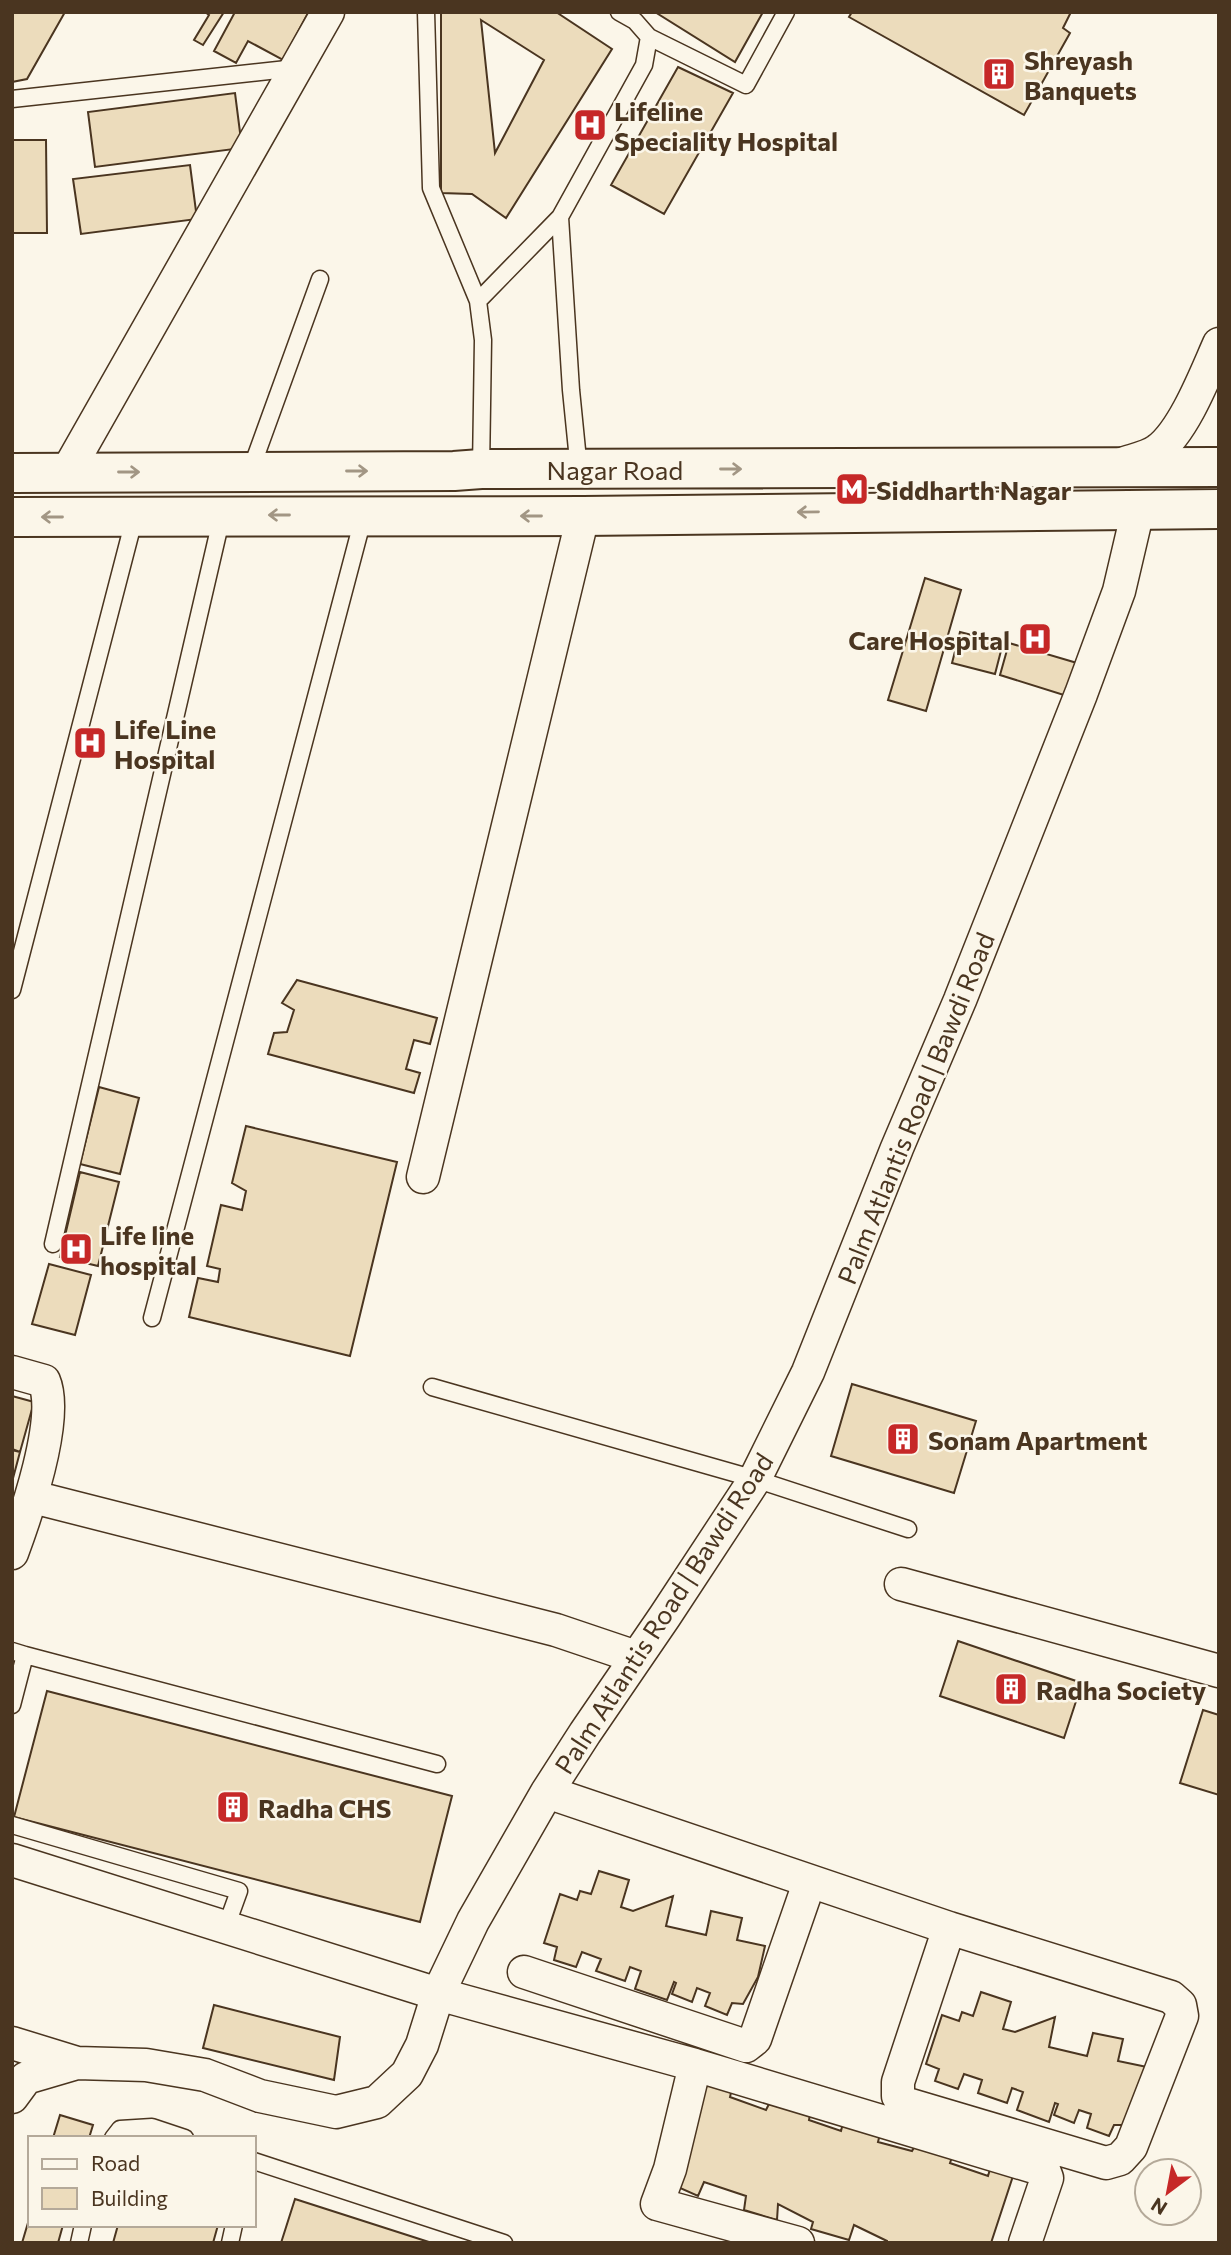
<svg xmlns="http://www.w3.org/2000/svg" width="1231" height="2255" font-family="Commissioner,sans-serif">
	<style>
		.building { fill: #ecdcbc; stroke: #4a3520; stroke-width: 2; fill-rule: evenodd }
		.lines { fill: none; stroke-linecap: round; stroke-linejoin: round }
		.lane-casing { stroke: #4a3520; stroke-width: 19 }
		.street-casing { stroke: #4a3520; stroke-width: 35 }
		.highway-casing { stroke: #4a3520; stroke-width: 42 }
		.lane { stroke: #fbf6e9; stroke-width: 16 }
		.street { stroke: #fbf6e9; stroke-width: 32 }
		.highway { stroke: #fbf6e9; stroke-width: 38 }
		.oneway { stroke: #a29684 }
		.labels { text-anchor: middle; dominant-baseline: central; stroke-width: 5; stroke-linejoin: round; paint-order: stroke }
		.poi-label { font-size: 26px; font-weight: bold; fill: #4a3520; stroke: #fbf6e9; text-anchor: start }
		.street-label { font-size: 26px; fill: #4a3520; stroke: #fbf6e9 }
	</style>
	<rect width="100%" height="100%" fill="#fbf6e9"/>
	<path class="building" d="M12,12H65L27,79L12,82Z
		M205,12H224L203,45L194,40L209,15Z
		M235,12H307L308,13L283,60L248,41L236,63L214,51Z
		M441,12H556L612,49L506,218L472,194L441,193ZM481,20L544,60L495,153Z
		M655,12H763L735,62Z
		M852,12H1071L1063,28L1070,33L1024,115L849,17Z
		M678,67L733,93L664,214L611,185Z
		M235,93L242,148L95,167L88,112Z
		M12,140H46L47,233H12Z
		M190,165L197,219L81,234L73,179Z
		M925,578L961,590L926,711L888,700Z
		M960,632L1003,643L995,674L952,663Z
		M1009,643L1077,663L1067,696L1000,675Z
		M297,980L437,1018L430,1044L414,1040L406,1069L420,1073L414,1093L268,1054L274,1033L287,1032L294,1010L282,1003Z
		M99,1087L139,1098L120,1174L80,1164Z
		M246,1126L397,1162L350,1356L189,1317L198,1278L218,1282L220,1269L207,1266L221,1205L242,1210L246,1191L232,1183Z
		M80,1172L119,1182L98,1266L60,1257Z
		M49,1264L91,1275L75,1335L32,1324Z
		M852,1384L976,1421L954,1493L831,1456Z
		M12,1396L34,1402L20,1452L12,1449Z
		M12,1450L20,1452L12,1482Z
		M958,1641L1082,1683L1064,1738L940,1696Z
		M47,1691L452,1796L420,1922L14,1817Z
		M1203,1710L1219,1715V1795L1180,1783Z
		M599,1871L629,1880L621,1907L633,1911L673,1896L666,1926L706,1935L711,1911L742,1918L737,1940L765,1946L758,1977L743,2004L732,2003L727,2015L705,2006L710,1993L697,1988L692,2002L672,1994L676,1983L674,1982L667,2000L635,1989L641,1971L630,1967L625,1981L596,1971L601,1959L582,1952L576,1967L554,1960L557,1947L544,1943L560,1894L577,1900L580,1891L591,1894Z
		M981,1992L1011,2002L1003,2029L1015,2032L1055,2017L1049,2047L1087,2056L1093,2033L1123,2039L1118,2061L1147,2067L1125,2125H1114L1109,2136L1087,2128L1091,2114L1079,2110L1074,2123L1054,2115L1058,2104L1055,2103L1049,2122L1017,2110L1023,2092L1012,2088L1007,2103L978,2093L982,2080L964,2074L958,2089L935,2081L939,2069L926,2064L942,2015L959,2021L962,2012L973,2016Z
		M214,2005L340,2037L334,2080L203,2048Z
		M703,2075L733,2084L730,2097L766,2110L771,2100L811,2109L809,2120L841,2131L844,2119L880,2134L878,2142L912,2151L916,2144L953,2154L950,2163L988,2176L991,2166L1013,2176L991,2243H887V2241L854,2225L849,2240L811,2229L813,2222L778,2204L777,2220L744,2210L746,2196L704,2182L698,2196L671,2184Z
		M60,2115L93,2125L89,2138H53Z
		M295,2199L432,2243H281Z
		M30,2216V2225H63L58,2243H22Z
		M118,2225H218L213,2243H113Z"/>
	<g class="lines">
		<defs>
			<path id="lane" d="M426,12L431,188L478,301L483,340L481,469
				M649,37L746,85L786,12
				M12,99L296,68
				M478,301L560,217
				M579,470L571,390L560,217L644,65L649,37L635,21L619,12
				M250,472L320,279
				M12,990L135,516
				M53,1244L222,516
				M152,1318L364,515
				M432,1387L755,1479L908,1529
				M12,1651L25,1655L12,1705
				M25,1655L437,1764
				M12,1825L239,1891L226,1927
				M113,2138L120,2129L152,2127L185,2138
				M254,2161L504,2243
				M79,2243L83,2225
				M230,2243L234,2225"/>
			<path id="street" d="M1122,464C1133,460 1149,457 1158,450C1184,431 1206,373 1219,344
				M67,472L328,12
				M423,1177L583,516
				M12,1372L44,1381C60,1418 26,1515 12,1553
				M33,1497L556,1630L636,1657
				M901,1584L1219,1671
				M547,1792L949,1928L898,2082V2096L904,2103L1106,2163L1120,2159L1131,2147L1182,2016L1180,2005L1171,1997L949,1928
				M12,1860L438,1994L695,2065L1044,2170L1047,2178L1025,2243
				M524,1972L746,2046L755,2039L809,1883
				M12,2043L77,2063
				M695,2065L670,2169L657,2204L798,2243
				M12,2097L26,2078L77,2063L146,2065L205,2075L260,2096L336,2112L377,2102L407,2074L422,2045L438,1994L473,1921L547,1792L585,1733L665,1616L755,1479L808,1372L897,1148L960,1000L1081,694L1119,591L1138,510"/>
			<path id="highway" d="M12,473L454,471L481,469L1219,467
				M12,517L583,516L1219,509"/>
		</defs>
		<use href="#lane" class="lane-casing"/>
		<use href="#street" class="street-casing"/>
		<use href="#highway" class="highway-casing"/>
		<use href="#lane" class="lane"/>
		<use href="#street" class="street"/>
		<use href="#highway" class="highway"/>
	</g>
	<defs><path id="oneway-shaft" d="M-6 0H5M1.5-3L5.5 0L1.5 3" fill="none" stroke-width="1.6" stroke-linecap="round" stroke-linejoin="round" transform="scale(1.75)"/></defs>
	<g class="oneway">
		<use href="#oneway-shaft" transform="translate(731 469)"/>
		<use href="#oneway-shaft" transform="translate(357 471)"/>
		<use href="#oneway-shaft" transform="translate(129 472)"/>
		<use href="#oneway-shaft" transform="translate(808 512) rotate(179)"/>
		<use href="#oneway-shaft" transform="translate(279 515) rotate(180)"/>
		<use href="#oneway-shaft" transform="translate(531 516) rotate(-180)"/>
		<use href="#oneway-shaft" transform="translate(52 517) rotate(180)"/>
	</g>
	<defs>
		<symbol id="building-square" viewBox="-11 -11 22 22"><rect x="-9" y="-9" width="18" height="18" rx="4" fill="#c62828" stroke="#fbf6e9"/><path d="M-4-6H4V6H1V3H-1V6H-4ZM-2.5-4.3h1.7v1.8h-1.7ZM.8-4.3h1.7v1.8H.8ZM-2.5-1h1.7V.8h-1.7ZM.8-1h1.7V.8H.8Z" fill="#fff"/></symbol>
		<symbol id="hospital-square" viewBox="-11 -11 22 22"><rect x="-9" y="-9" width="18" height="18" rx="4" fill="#c62828" stroke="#fbf6e9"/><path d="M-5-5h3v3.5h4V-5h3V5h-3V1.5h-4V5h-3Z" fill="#fff"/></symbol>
		<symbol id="metro-square" viewBox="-11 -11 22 22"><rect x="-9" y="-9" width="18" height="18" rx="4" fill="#c62828" stroke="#fbf6e9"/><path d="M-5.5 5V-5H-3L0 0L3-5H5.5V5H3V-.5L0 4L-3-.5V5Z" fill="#fff"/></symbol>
	</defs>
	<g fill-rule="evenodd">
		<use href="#building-square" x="980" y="55" width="38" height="38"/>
		<use href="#hospital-square" x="571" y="106" width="38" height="38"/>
		<use href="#metro-square" x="833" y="470" width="38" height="38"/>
		<use href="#hospital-square" x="1016" y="620" width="38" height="38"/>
		<use href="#hospital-square" x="71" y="724" width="38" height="38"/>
		<use href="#hospital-square" x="57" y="1230" width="38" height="38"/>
		<use href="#building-square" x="884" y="1420" width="38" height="38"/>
		<use href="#building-square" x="992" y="1670" width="38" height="38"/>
		<use href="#building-square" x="214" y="1788" width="38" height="38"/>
	</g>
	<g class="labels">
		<g class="poi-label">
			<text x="1024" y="59">Shreyash<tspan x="1024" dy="30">Banquets</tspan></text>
			<text x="614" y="110">Lifeline<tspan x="614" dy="30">Speciality Hospital</tspan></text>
			<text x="876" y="489">Siddharth Nagar</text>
			<text x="1010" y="639" text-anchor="end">Care Hospital</text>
			<text x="114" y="728">Life Line<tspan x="114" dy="30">Hospital</tspan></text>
			<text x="100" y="1234">Life line<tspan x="100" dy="30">hospital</tspan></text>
			<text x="928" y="1439">Sonam Apartment</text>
			<text x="1036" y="1689">Radha Society</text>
			<text x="258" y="1807">Radha CHS</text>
		</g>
		<g class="street-label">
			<text x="615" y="469">Nagar Road</text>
			<text transform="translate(915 1108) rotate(-68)">Palm Atlantis Road | Bawdi Road</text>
			<text transform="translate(663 1613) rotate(-57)">Palm Atlantis Road | Bawdi Road</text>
		</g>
	</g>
	<rect width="1231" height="2255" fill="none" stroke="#4a3520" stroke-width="28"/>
	<rect x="28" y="2136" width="228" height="91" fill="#fbf6e9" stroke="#b4a999" stroke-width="2"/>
	<rect x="42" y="2159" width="35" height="10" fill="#fbf6e9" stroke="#b4a999" stroke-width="2"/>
	<text x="91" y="2171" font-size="21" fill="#4a3520">Road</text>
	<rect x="42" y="2188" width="35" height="21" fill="#ecdcbc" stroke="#b4a999" stroke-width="2"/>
	<text x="91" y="2206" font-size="21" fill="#4a3520">Building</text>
	<g transform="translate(1168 2192) rotate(212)"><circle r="33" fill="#fbf6e9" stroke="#b4a999" stroke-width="2"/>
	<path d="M0-5L12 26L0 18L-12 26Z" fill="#c62828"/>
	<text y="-10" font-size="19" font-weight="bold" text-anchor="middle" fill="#4a3520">N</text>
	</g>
</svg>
